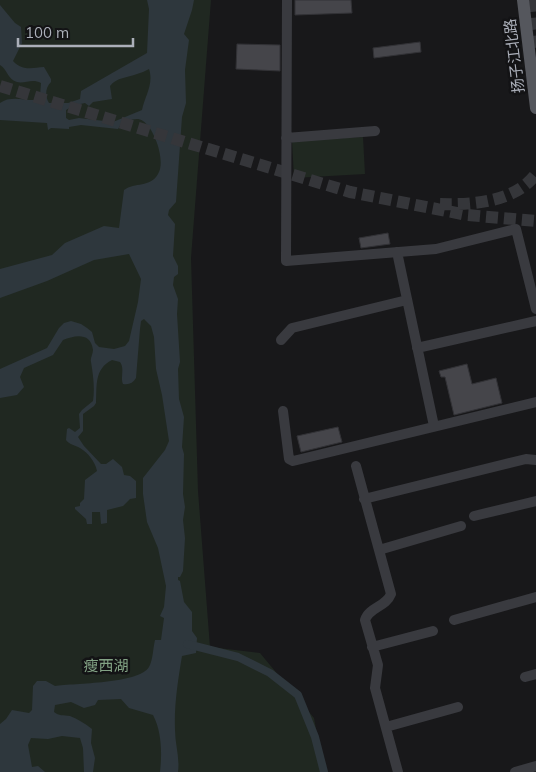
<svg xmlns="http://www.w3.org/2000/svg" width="536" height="772" font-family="Mulish,'Noto Sans SC',sans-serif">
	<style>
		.green { fill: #202821 }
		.water { fill: #2e373d; fill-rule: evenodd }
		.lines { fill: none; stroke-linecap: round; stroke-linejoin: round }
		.canal { stroke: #2e373d; stroke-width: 8 }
		.building { fill: #45454a; stroke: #323236 }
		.major-tunnel { stroke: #35363a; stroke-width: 12; stroke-dasharray: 12 6; stroke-linecap: butt }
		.minor { stroke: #393a3f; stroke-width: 10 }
		.major { stroke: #55575d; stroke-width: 12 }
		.labels { text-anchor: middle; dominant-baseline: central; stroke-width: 5; stroke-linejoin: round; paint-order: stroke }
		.street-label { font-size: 15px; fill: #abafb9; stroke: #131315 }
		.park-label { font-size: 15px; fill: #83a385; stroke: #131315 }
	</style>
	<rect width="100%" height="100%" fill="#18181a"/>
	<path class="green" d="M0,0H211L191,258L198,491L210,647L260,653L314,718L324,772H0Z
		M363,137L365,174L294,178L292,141Z"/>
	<path class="water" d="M147,0H194L192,10L184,34L189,40L185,70L186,103L182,117L176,202L169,210L168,215L175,224L173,256L178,266V274L174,277L173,285L178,299L177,314L180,362L178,369L179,399L184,417L182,447L184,454L183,494L185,507L183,520L185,538L183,571L180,577H178V580L180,581L184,602L192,612V631L197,638L196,653L182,656C178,680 174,705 175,730C175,744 180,758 178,772H160C162,754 162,732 153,715L129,708L121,699L98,700L95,705L84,708L71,702L55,705L54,712C59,716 63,715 70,716C78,719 84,723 92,729L91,743L95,758L93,772H84L83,748L80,738L62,736L48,739L31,738L28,745L32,767L38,766L45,772H0V724L6,719L12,710L29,713L32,710L33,686L37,681H46L55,686C74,683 139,684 149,667C153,660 153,648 155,640H161L164,618L160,616L164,607L166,586L158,548L147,522L143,494V478L165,450L169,441L162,395L156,369L154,337L151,326L144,319L141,321L140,329L136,378C133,383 129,385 123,384C120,377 125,369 120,362L112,360C94,369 97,386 96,403L94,406L83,414V431L78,437L84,446L101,464H106L113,459L122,467L124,475L130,476L136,481V498L130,499L123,506L107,510V523L101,524L100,512H92V524H87L86,519L75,509V507L80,506V503L84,499L85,480L97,471C95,461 88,453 80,448C75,445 70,445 66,440L67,429L69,428L75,432L80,428L79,414L82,410L93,401C95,388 93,374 91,362C90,358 93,354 93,350C91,332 75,335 63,340L53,355L24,368L20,377L24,387L17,395L0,398V369L47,348L59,328L64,323L71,321L81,324L87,328L92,332L95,343L99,347L114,349L125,346L129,341L138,302L141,279L129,254L94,260L47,281L0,298V269L52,255L65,243L104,226L119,228L124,190C135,182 150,188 158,174C166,162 155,129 143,121C136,116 127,122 121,124L118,129L81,125L69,127V129L51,128L48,130L47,123L0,120V103C11,95 25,101 37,100L40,96L41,83C32,78 25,84 17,82C8,80 7,69 0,65V5L15,23L21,27L22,43L13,61C22,71 32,68 44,67L51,79V82C45,88 45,96 49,103H68L80,99L81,91L147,53L149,9ZM149,69C154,84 145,96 142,110L113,122L79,118L69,120L66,118V110C72,106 79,104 85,103L89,106L93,102L112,99L110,86C117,77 127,78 137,74C141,73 145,71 149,69Z"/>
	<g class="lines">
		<path class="canal" d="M187,644L238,657L270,673L298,695L315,737L324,772"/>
	</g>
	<path class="building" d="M295,0H351L352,13L295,15Z
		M420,42L421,52L374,58L373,48Z
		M237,44L280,45V71L236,69Z
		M388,233L390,244L361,248L359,238Z
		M467,364L472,384L496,378L502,403L454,415L445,377H441L439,371Z
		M338,427L342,442L301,452L297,436Z"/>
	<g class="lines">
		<path class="major-tunnel" d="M530,0L536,51
			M0,86L350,192L467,215L536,221
			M440,204C473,205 515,202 536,174"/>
		<path class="minor" d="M287,0L286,261L436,249L516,229L536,309
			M286,138L375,131
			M397,252L434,426
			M281,340L292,328L407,300
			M417,348L536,321
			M283,411L289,459L293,461L536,402
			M356,466L391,594C386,607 369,607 365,620L378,665L375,688L398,772
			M364,499L526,459L536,460
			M474,516L536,501
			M379,550L461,526
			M454,620L536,597
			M372,647L433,631
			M525,677L536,674
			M386,727L458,707
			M515,772L536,766"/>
		<path class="major" d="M523,0L536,108"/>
	</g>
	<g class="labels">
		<g class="street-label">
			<text transform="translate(514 56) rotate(-97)">扬子江北路</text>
		</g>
		<g class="park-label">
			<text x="106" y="665">瘦西湖</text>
		</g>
	</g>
	<path d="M18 38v8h115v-8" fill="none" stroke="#abafb9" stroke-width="2.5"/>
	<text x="25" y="38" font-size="15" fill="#abafb9" stroke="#131315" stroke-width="4" paint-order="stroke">100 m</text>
</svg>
